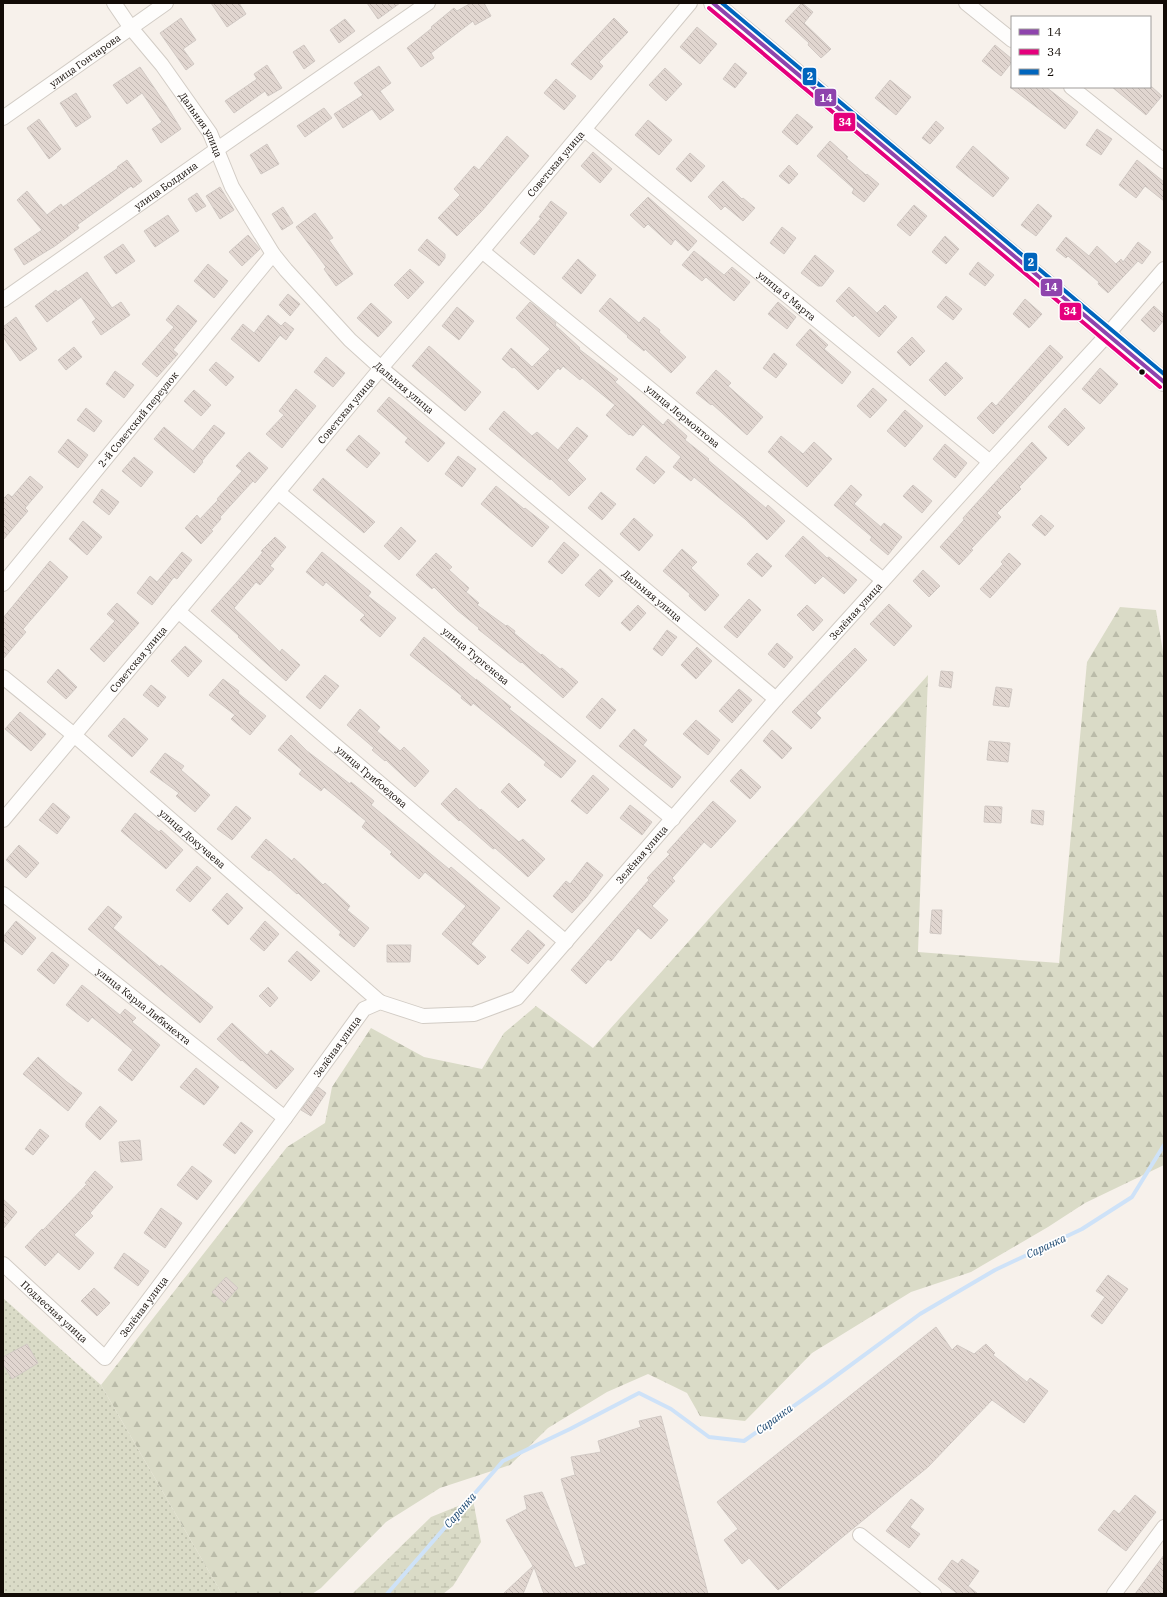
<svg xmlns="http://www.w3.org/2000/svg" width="1167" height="1597" font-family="'IBM Plex Serif',serif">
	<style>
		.grass { fill: url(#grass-dots) }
		.forest { fill: url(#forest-firs) }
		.wetland { fill: url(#wetland-marsh) }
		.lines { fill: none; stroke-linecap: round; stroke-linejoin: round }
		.stream { stroke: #cee2f8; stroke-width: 4 }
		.building { fill: url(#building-back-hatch); stroke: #d1c9c4 }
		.minor-casing { stroke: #d2ccc5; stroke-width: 16 }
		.major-casing { stroke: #d2ccc5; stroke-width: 20 }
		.minor { stroke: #fefdfc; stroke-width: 14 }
		.major { stroke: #fefdfc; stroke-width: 18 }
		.bus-1-casing { stroke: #fff; stroke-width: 7 }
		.bus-2-casing { stroke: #fff; stroke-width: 7 }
		.bus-3-casing { stroke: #fff; stroke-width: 7 }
		.bus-1 { stroke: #8e44ad; stroke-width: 4 }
		.bus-2 { stroke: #e5007d; stroke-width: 4 }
		.bus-3 { stroke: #0065bd; stroke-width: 4 }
		.bus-dot { fill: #120b06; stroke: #fff; stroke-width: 1.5 }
		.labels { text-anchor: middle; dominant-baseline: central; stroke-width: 3.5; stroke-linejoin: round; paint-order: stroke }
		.street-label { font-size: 10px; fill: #120b06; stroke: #fff }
		.water-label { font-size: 11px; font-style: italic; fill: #18456f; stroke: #fff }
		.line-badge { stroke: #fff; stroke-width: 1.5 }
		.badge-label { font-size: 11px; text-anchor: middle; font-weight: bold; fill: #fff }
	</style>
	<defs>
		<pattern id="grass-dots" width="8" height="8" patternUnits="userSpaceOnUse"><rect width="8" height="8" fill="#dadbc7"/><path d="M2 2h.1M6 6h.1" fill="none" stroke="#babba9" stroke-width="1.8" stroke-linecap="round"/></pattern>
		<pattern id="forest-firs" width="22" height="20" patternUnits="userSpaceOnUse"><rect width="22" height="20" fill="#dadbc7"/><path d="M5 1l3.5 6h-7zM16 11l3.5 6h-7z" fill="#babba9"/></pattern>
		<pattern id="wetland-marsh" width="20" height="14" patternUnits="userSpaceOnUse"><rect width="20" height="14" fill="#dadbc7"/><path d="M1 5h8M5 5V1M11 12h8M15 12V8" fill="none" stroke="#babba9"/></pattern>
		<pattern id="building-back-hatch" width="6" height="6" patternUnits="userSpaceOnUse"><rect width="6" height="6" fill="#e1d6d0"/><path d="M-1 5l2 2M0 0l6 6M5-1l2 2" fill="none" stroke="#c0b6b1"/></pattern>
	</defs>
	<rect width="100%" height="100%" fill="#f7f1eb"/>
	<path class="grass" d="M3,1298L101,1385L222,1594H3Z"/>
	<path class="forest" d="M1120,607L1156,610L1164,658V1165L1085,1203L1048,1227L971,1272L911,1292L812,1353L745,1421L700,1416L687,1393L648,1374L607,1392L548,1428L510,1465L440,1488L386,1522L321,1588L312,1594H222L101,1385L287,1147L325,1123L332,1087L371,1028L424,1057L482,1069L504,1033L536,1006L593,1048L928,675L918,952L1059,963L1087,662Z"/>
	<path class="wetland" d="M473,1500L481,1542L453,1586L443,1594H352L431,1517Z"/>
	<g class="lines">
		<path class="stream" d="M387,1594L503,1461L570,1429L639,1393L671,1409L709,1437L744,1441L825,1384L920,1314L995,1270L1082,1229L1132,1197L1164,1145"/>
	</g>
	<path class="building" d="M211,3H239L246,14L227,27Z
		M367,3H400L378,19Z
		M471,3H484L491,16L475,25L473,21L431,53L434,58L421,67L407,48L432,28L431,27L454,8L457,11Z
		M802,3L813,12L804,23L831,49L821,58L808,45L809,43L785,21Z
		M181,18L196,40L183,49L194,64L186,70L160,33Z
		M614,18L628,32L599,62L603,66L591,80L571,64Z
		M345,19L355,31L339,43L330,30Z
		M697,27L717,44L700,64L680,47Z
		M304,45L315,61L304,69L293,52Z
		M995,45L1012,59V62L1001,76L982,61Z
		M735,63L747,73L735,88L723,79Z
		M267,65L282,88L268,96L265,91L234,113L225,101L257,79L254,74Z
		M379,66L391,83L380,91L394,110L380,120L372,109L343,128L334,114L363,95L354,83Z
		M140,67L166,105L181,129L161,143L152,129L162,122L142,93L127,104L113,85Z
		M665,68L682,84L666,101L649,85Z
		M556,79L576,96L564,110L544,93Z
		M890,80L911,97L896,115L875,98Z
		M1010,87H1046L1078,112L1065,129Z
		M1112,87H1152L1162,96L1146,115Z
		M76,93L91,117L76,127L60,103Z
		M324,108L332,118L305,137L297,126Z
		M797,114L813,127L797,145L782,132Z
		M39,119L61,149L49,159L27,128Z
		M648,120L672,140L659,155L635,135Z
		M936,121L944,128L930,144L922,138Z
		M1097,129L1112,139L1101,155L1086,145Z
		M507,136L529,156L481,212L457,236L438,218L460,195L454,189L474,166L479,170Z
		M830,141L848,157L846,158L866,175L867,174L879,184L864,202L852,193L854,189L817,156Z
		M267,144L279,164L261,174L250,155Z
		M973,146L1009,178L993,197L956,167Z
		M593,152L612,169L600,183L581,166Z
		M690,153L705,166L691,182L676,169Z
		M127,160L142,181L133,188L131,186L105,205L77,225L79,228L55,246L24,265L14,249L42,230L17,200L27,191L47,215L61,204L63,207L118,168L117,167Z
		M1137,160L1164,182V201L1145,186L1136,198L1119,185Z
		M789,165L798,174L789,184L779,176Z
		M723,181L742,199L743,198L755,208L743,221L725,206L721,210L708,197Z
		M220,187L234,210L220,219L206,196Z
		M197,193L206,206L196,212L188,199Z
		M648,197L697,241L688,251L675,239L671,245L648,224L644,228L630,215Z
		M551,201L567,213L534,255L520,243L541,218L539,217Z
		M1038,204L1052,216L1036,236L1021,225Z
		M914,205L927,216L910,236L897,225Z
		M283,207L293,223L282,230L272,214Z
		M315,213L333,238L329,240L353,274L336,286L324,269L326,267L296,227Z
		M168,215L179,231L155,247L144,231Z
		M782,227L796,238L784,254L770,243Z
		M248,235L260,249L242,266L229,252Z
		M945,236L959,249L946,264L932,252Z
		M1066,237L1089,256L1097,246L1116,264L1121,259L1123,262L1138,242L1151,252L1142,264L1138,261L1108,293L1098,284L1099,282L1068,256L1066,258L1056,250Z
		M427,239L445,254V258L439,266L418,250Z
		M123,244L135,261L116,274L104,257Z
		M694,251L724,275L732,267L750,282L734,301L706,277L702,281L682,265Z
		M815,255L834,271L822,286H818L801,273Z
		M578,259L596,275L581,294L562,278Z
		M978,262L994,275L985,286L969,274Z
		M208,264L228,281L214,298L194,281Z
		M410,269L424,282L408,299L394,285Z
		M87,272L112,308L121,302L130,315L101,335L92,322L96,319L81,297L47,322L35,306L56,290L58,292Z
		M849,287L877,313L885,305L897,317L879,337L855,315L853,317L836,301Z
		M288,294L300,304L290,316L279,305Z
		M946,296L962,309L953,320L937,307Z
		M610,298L639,323L644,317L660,330L659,332L686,357L671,373L645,349L644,351L627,337L628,336L599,311Z
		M1025,299L1042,314L1029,328L1013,314Z
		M530,302L556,323L555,325L580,348L579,349L618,379L615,382L663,425L668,419L687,436L685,440L709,459L708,460L766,508L768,505L785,521L767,540L745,519L694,477L691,481L673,467L681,457L643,424L633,436L630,434L629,435L606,415L615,405L582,378L580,380L563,366L560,370L558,368L538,390L514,367L512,368L502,359L511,348L532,367L550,349L516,318Z
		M778,302L796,317L787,329L768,314Z
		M371,303L392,322L378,337L357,318Z
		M178,305L197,321L173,350L178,354L157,377L142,364L174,327L166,320Z
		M1154,306L1164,315V320L1154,332L1141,320Z
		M457,307L474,321L459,340L442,326Z
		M268,315L281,326L285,322L294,329L286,340L280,335L259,362L231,339L243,324L254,333Z
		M16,317L37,349L20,361L3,337V327Z
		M810,329L828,345L824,349L851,372L842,384L796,345Z
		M912,337L925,351L910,366L897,352Z
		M1050,345L1063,357L1021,404L993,434L977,418L992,402L996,406Z
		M429,346L481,392L465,411L412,366Z
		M74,347L82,357L66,370L58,360Z
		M774,353L787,364L776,378L763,368Z
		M326,357L345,373L333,387L314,372Z
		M216,362L234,377L226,386L209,370Z
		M946,362L963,378L945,396L929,380Z
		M1100,368L1118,384L1100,404L1082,389Z
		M716,370L731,383L728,386L763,417L747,435L712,404L711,405L696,393Z
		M115,371L134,385L124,398L106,384Z
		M873,388L887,400L870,418L857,406Z
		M296,389L316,406L282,448L266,434L284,415L279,411Z
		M194,390L211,405L201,416L184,401Z
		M389,397L445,443L428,462L405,442L408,438L377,411Z
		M86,408L102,421L94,432L77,420Z
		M1065,408L1085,428L1068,446L1048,427Z
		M905,410L923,426L905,447L887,431Z
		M504,411L532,436L537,432L558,450L577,427L588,436L567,460L586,479L569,496L551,479L550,480L489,429Z
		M214,425L225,433L202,461L203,462L194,473L154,439L164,427L193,451Z
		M359,435L380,453L367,468L346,450Z
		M781,436L803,454L814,442L832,459L807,487L768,452Z
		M68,439L88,455L78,468L58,452Z
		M1032,442L1047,458L1019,487L1021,489L997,513L1001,517L971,549L973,550L959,565L940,547L964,520L963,518Z
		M945,444L967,463L955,478L933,459Z
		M249,452L268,468L255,483L253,481L220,517L221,519L211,530L213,531L201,544L185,528L197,515L200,519L218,500L217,499L242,471L236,466Z
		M458,456L476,469L462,487L445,474Z
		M646,456L665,472L654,484L636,469Z
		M134,457L153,472L141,487L122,471Z
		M30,476L43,487L25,508L28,511L3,540V499L8,494L12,497Z
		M323,478L375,522L364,533L313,490Z
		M851,485L862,495L854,504L881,527L884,523L902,537L888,555L870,540L872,537L834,505Z
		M913,485L932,501L922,513L903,496Z
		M496,486L524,509L525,508L549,527L532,547L481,504Z
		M102,489L119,502L109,515L93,502Z
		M601,492L616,504L602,520L588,508Z
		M1041,515L1054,526L1045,536L1032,525Z
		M634,518L653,535L639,551L620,534Z
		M83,521L102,537L87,555L69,539Z
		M401,527L416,541L399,560L384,546Z
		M803,536L827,558L829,557L857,580L844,594L823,576L815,584L785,556Z
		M275,537L286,547L270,566L274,569L260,585L256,582L234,608L280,652L282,649L300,665L286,681L257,655L238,637L239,636L211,611L245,573L263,552L261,551Z
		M564,542L579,555L562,574L548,562Z
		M682,549L697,562L691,568L719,595L705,611L689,596L690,594L663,571Z
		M182,552L192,560L177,579L174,577L152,605L137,593L150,576L157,582Z
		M322,552L371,592L368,596L396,618L380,637L360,620L365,615L326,582L323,586L306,572Z
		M436,553L452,567L449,570L469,588L466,592L479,603L477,605L506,626L507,625L515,631L514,633L541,655L542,654L560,669L562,668L578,682L563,698L522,662L521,663L478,629L479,628L457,610L434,587L432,589L416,575Z
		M757,553L772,566L762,577L747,564Z
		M1009,553L1021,564L990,598L980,589L1003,564L1001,562Z
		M50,561L68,577L23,629L26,632L3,659V618Z
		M600,569L613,581L599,597L585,585Z
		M923,570L940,586L929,597L913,581Z
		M749,599L761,610L737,638L724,627Z
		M117,603L139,623L104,662L90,649L115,621L107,614Z
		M889,604L912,626L894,646L870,624Z
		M638,605L646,613L630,631L621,623Z
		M807,605L823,620L813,631L797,615Z
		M667,630L677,637L662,656L653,649Z
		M424,637L476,680V679L511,707L509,709L576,761L561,778L544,765L546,762L473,703L471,706L461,698L462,696L410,655Z
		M777,643L793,657L784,668L768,654Z
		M185,646L202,661L188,677L171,661Z
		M697,647L712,661L696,679L681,665Z
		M855,648L867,660L816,713L821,718L811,729L792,712Z
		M58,669L77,687L66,699L47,682Z
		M941,671L953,672L951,688L939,686Z
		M325,675L339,686L320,709L306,697Z
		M223,679L239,691L238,693L266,716L250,735L231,719L235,715L209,695Z
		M151,685L166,697L158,707L143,695Z
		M996,687L1012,689L1009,707L993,705Z
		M739,689L752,700L732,723L719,711Z
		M602,698L616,710L600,729L586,717Z
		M360,709L380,727L377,731L400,751L404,747L429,771L415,787L386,760L385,761L372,750L374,748L347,725Z
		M20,712L46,734L31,751L5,729Z
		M124,718L148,739L132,757L108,736Z
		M696,720L720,740L708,755L683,734Z
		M634,729L647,740L643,745L681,777L672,788L619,746Z
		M772,730L792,748L782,759L763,741Z
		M291,735L307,751L350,784L351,782L374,801L371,805L449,869L451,867L500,908L471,944L486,957L478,965L442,934L466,906L425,872L419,879L390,854L392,852L362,827L366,821L324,787L321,791L299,774L302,770L278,750Z
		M989,741L1010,743L1008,762L987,760Z
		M165,753L184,766L181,770L210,795L195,812L176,796L179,793L150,772Z
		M741,769L761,787L750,799L730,781Z
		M593,775L609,789L587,814L571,801Z
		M509,783L526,800L518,808L501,792Z
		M456,788L480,810L481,809L519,842L523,839L545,859L528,877L495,848L493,849L460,820L459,821L441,804Z
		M713,801L736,821L711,848L704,842L672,878L675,881L652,906L668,920L651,939L638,928L611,961L608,959L586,984L571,970L649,880L647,878L670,854L667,852Z
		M53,803L70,817L57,834L39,820Z
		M630,805L652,822L642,835L620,818Z
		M236,806L251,818L232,840L217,829Z
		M985,806L1002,807L1001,823L984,822Z
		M1032,810L1044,811L1043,825L1031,823Z
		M135,813L159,832L161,830L183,850L166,869L121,831Z
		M266,839L292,861L294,858L323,885L325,883L350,906L347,910L369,928L354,947L339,935L341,932L298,893L297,894L270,870L269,871L251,857Z
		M19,845L39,863L26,878L6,860Z
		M587,862L603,875L586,898L572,913L553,896L566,881L570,884Z
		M197,866L211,878L190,902L176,890Z
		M227,893L243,908L228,925L212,910Z
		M108,906L122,917L113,928L160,967L161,965L213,1007L200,1023L88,929Z
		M932,910H942L941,934L930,933Z
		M16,921L36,938L22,955L3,940V937Z
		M265,921L279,934L264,951L250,939Z
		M528,930L545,945L528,964L511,950Z
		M387,945H411L410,962H387Z
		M297,951L320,971L311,981L288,961Z
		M52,952L69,965L54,984L37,970Z
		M82,985L120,1015L125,1009L136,1018L132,1022L160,1045L132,1081L118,1070L133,1050L92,1017L88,1022L66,1005Z
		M268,987L278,998L270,1007L259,996Z
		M232,1023L267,1055L271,1050L294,1069L276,1089L242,1060L241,1061L217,1039Z
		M38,1057L67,1082L82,1093L68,1111L23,1074Z
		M196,1068L219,1087L204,1105L180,1087Z
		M318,1087L326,1093L311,1116L301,1110Z
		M100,1106L117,1121L100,1140L86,1127V1123Z
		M241,1122L253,1131L235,1154L223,1145Z
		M40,1129L49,1136L33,1155L25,1149Z
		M140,1140L142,1160L121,1162L119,1142Z
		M192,1166L212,1181L197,1200L177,1185Z
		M95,1171L113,1187L90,1213L93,1216L74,1235L94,1253L79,1270L58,1252L45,1266L25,1247L42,1229L43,1230L87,1184L85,1183Z
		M3,1199L17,1212L3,1229Z
		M161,1208L182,1223L165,1248L144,1233Z
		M124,1253L149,1271L138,1286L114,1268Z
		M1108,1275L1128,1289L1102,1324L1091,1316L1105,1297L1096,1291Z
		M226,1277L238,1288L224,1303L212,1292Z
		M94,1288L110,1303L97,1316L81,1301Z
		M936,1327L952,1350L957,1345L974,1354L986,1344L995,1353L993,1355L1027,1382L1030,1378L1048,1391L1024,1423L992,1400L928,1467L778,1590L749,1558L742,1564L724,1540L738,1529L717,1502Z
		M27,1344L38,1363L12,1379L3,1364V1357Z
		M661,1416L708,1594H544L534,1567L523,1594H503L533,1566L506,1520L527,1509L524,1496L542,1492L575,1568L586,1564L561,1479L575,1475L571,1457L601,1452L598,1441L641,1427L639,1421Z
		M1135,1495L1156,1512L1126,1551L1098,1530L1114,1510L1119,1514Z
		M911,1499L924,1509L910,1527L920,1534L909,1548L886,1531Z
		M1164,1555V1594H1135Z
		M962,1559L979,1571L968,1586L978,1594H958L938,1579L952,1560L958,1564Z"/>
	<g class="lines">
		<defs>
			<g id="minor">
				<path id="s1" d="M114,3L131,28L162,65L210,133L232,187L273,254L286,270L350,340L381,368L776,699"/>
				<path d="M966,3L1012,40"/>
				<path d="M1071,87L1164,161"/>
				<path id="s2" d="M3,118L166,3"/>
				<path id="s3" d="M585,130L990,462"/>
				<path id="s4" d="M482,251L883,580"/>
				<path id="s5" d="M3,300L216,150L428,3"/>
				<path id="s6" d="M278,492L673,819"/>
				<path id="s7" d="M3,584L273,254"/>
				<path id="s8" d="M178,611L566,942"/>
				<path id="s9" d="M3,677L74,735L380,1002"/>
				<path id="s10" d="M3,820L278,492L381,368L482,251L690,3"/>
				<path id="s11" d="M3,894L285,1118"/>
				<path id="s12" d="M3,1264L105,1358L285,1118L364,1009L380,1002L423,1016L474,1014L517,998L776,699L990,462L1107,335L1164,269"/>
				<path d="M860,1535L934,1594"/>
				<path d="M1114,1594L1164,1527"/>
			</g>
			<path id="major" d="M713,3L1164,382"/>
		</defs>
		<use href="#minor" class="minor-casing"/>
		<use href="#major" class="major-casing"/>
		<use href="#minor" class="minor"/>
		<use href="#major" class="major"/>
		<defs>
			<path id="bus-1" d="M713,3L1164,382"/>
			<path id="bus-2" d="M709,8L1160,387"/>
			<path id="bus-3" d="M722,3L1164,374"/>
		</defs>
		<use href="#bus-1" class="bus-1-casing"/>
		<use href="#bus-2" class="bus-2-casing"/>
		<use href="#bus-3" class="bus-3-casing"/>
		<use href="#bus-1" class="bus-1"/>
		<use href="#bus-2" class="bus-2"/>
		<use href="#bus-3" class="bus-3"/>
	</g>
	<circle class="bus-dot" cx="1142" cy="372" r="3.5"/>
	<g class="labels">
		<g class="street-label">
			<text stroke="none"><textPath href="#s2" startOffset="100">улица Гончарова</textPath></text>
			<text stroke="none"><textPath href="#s1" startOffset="150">Дальняя улица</textPath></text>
			<text stroke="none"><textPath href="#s10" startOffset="858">Советская улица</textPath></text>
			<text stroke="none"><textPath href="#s5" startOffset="199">улица Болдина</textPath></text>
			<text stroke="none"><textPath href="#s3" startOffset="261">улица 8 Марта</textPath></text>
			<text stroke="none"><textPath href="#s1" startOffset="486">Дальняя улица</textPath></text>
			<text stroke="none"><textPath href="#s10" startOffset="534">Советская улица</textPath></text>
			<text stroke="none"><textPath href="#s4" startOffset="260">улица Лермонтова</textPath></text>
			<text stroke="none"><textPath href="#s7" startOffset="213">2-й Советский переулок</textPath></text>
			<text stroke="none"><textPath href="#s1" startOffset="810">Дальняя улица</textPath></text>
			<text stroke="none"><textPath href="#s12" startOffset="1247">Зелёная улица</textPath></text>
			<text stroke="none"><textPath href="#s6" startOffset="257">улица Тургенева</textPath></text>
			<text stroke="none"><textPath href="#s10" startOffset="210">Советская улица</textPath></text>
			<text stroke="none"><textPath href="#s8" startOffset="255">улица Грибоедова</textPath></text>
			<text stroke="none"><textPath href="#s9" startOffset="249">улица Докучаева</textPath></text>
			<text stroke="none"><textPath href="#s12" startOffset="923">Зелёная улица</textPath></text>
			<text stroke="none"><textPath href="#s11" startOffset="180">улица Карла Либкнехта</textPath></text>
			<text stroke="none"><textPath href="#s12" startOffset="527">Зелёная улица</textPath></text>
			<text stroke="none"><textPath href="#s12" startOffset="203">Зелёная улица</textPath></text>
			<text stroke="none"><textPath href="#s12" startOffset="70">Подлесная улица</textPath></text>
		</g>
		<g class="water-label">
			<text transform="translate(1046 1246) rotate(-25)">Саранка</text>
			<text transform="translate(774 1419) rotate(-36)">Саранка</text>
			<text transform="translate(460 1510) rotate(-49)">Саранка</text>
		</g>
	</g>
	<g class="line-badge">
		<rect x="802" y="67" width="15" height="19" rx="4" fill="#0065bd"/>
		<rect x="814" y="88" width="23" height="19" rx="4" fill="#8e44ad"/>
		<rect x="833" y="112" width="23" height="20" rx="4" fill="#e5007d"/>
		<rect x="1023" y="252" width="15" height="20" rx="4" fill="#0065bd"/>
		<rect x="1040" y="278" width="23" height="19" rx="4" fill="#8e44ad"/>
		<rect x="1059" y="302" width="23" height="19" rx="4" fill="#e5007d"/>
	</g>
	<g class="badge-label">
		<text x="810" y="80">2</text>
		<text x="826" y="102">14</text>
		<text x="845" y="126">34</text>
		<text x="1031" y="266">2</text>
		<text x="1051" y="291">14</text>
		<text x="1070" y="315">34</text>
	</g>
	<rect width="1167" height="1597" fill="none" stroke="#120b06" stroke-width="8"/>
	<rect x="1011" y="16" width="140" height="72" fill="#ffffff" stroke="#a09d9b"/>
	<rect x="1019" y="29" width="20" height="6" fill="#8e44ad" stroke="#a09d9b"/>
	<text x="1047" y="36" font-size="12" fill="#120b06">14</text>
	<rect x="1019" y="49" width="20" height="6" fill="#e5007d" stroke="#a09d9b"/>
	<text x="1047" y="56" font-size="12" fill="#120b06">34</text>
	<rect x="1019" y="69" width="20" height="6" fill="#0065bd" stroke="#a09d9b"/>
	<text x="1047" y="76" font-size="12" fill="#120b06">2</text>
</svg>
